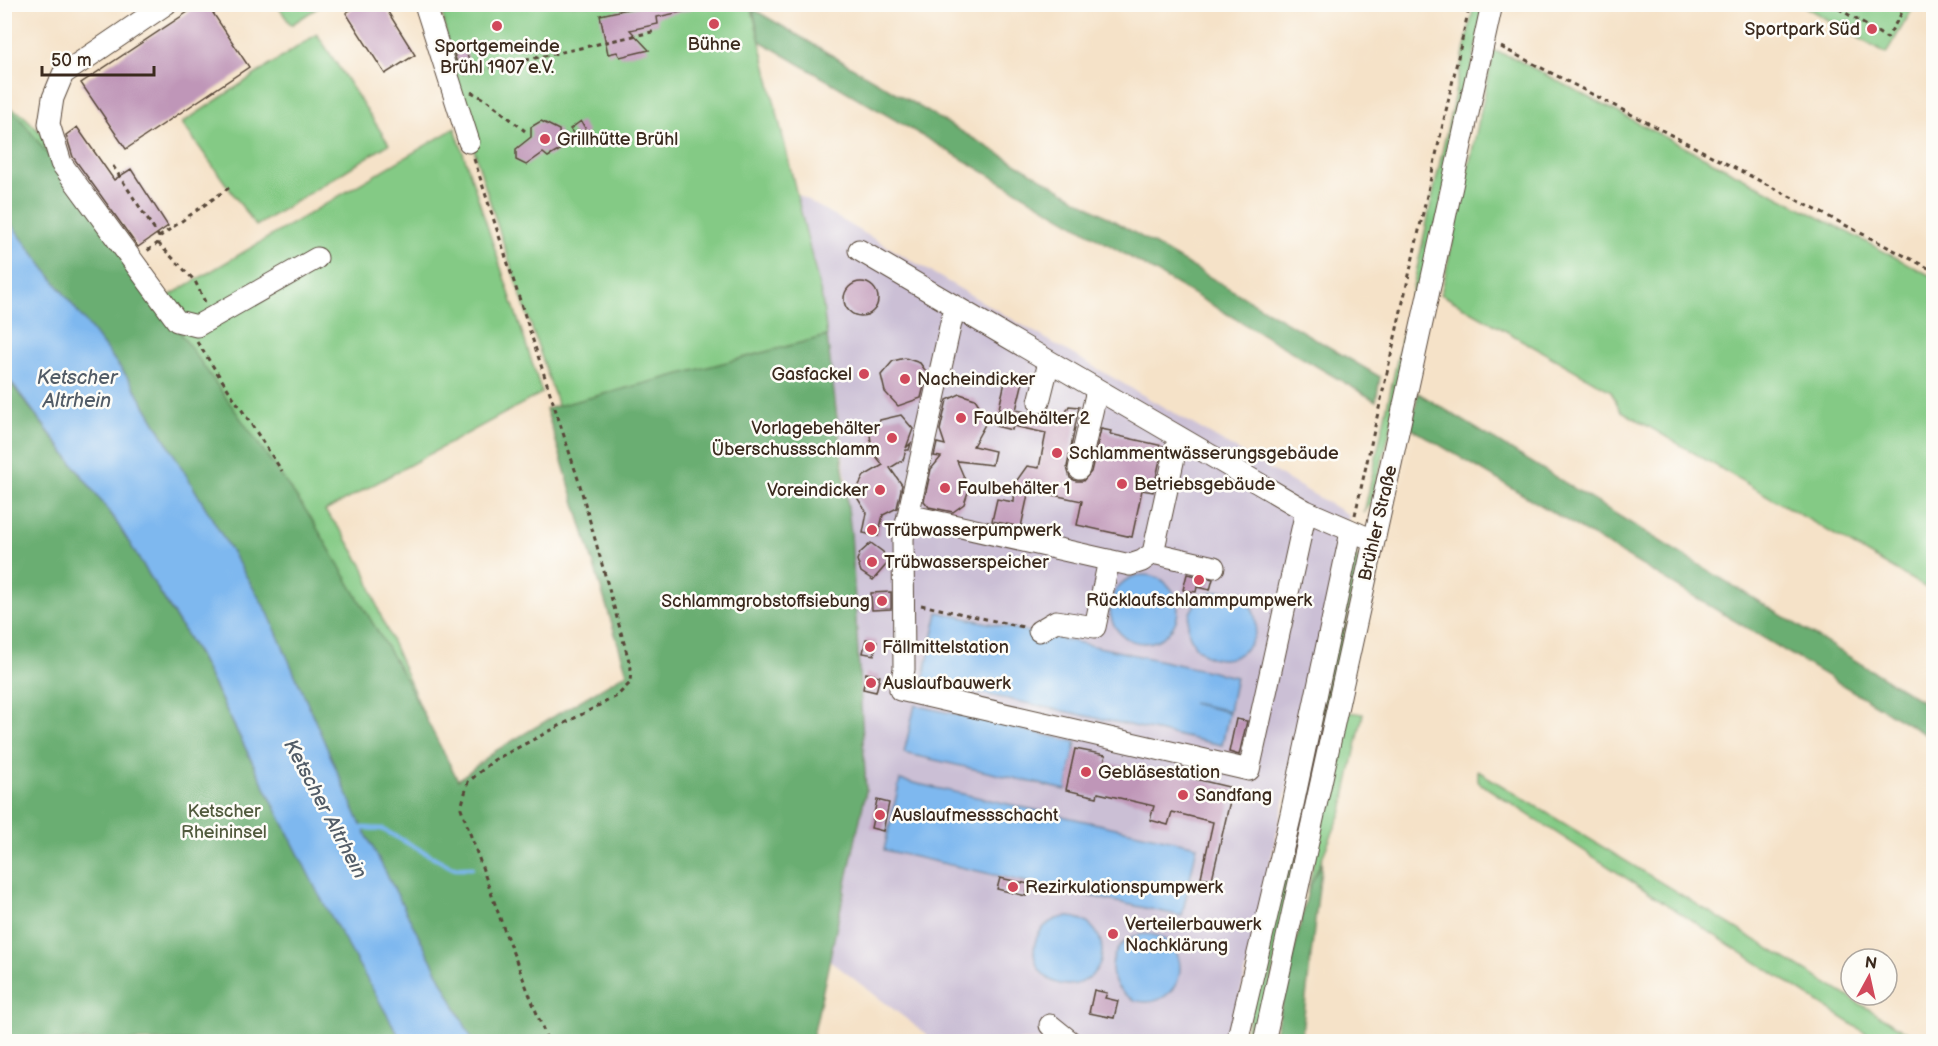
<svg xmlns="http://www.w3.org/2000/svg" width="1938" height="1046" font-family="'Balsamiq Sans',sans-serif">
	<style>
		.industrial { fill: #cbbfd5 }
		.green { fill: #84ca85; stroke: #607a52; stroke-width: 1.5 }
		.forest { fill: #6bae72; stroke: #536c48; stroke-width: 1.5 }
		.water { fill: #7eb8ef; stroke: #5c7186; stroke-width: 1.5 }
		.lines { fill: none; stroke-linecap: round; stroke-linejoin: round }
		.stream { stroke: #7eb8ef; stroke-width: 4.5 }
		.building { fill: #bf96b8 }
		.minor-casing { stroke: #574638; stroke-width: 23 }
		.path { stroke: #574638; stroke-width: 3; stroke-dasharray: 4.5 4.5; stroke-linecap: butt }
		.minor { stroke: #fff; stroke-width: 21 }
		.poi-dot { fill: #d1495b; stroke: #fdfcf7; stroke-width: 2 }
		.labels { text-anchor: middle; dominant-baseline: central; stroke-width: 5; stroke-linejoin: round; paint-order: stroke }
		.poi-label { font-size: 18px; fill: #3b2a1e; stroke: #fdfcf7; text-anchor: start }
		.street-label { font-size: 18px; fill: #3b2a1e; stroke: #fdfcf7 }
		.park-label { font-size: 18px; fill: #515a3d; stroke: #fdfcf7 }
		.water-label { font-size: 20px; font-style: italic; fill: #525c67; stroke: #fdfcf7 }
	</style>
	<rect width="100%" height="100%" fill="#fdfcf7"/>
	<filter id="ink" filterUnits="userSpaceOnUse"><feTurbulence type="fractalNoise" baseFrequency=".0167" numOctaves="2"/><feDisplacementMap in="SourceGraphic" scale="12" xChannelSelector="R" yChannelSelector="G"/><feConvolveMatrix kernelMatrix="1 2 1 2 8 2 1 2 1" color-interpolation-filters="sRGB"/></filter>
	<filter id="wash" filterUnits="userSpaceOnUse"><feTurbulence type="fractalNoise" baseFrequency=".008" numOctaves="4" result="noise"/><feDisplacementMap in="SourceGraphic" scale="24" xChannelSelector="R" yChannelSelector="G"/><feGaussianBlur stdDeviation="1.35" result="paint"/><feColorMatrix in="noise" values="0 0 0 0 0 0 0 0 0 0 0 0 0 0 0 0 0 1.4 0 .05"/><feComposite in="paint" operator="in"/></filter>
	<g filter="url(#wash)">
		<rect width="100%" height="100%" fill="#f5e2c8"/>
		<path class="industrial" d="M797,194L1349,515L1230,1041H935L828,959L866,791L846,477L822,299Z"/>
		<path class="green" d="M277,5H322L291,25Z
			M441,5H751L822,299L827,336L558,406C515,274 463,142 441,5Z
			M1474,5H1485L1401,389L1371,503L1364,513Z
			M1802,5H1915L1886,54Z
			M317,34L389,144L256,226L182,123Z
			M1494,51L1512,57L1933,277V592L1620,410L1611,391L1441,294Z
			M4,105L22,114L50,142L162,300L455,128L542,393L325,511L342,532L364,568L380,614L436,742L533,1041H5Z
			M1354,549L1359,563L1258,1041L1244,1042Z
			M1343,711L1363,714L1342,811L1308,891Z
			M1478,771L1921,1041H1878L1478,782Z"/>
		<path class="forest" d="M753,9L1380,377L1376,401L760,41Z
			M5,107L19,117L118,245L311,518L401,671L458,780L495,751L627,673L546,409L827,336L851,533L866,791L812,1041H473L358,819L268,613L131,382L5,216Z
			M4,374L114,518L199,656L318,893L402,1041H5Z
			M1418,393L1933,708V739L1411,428Z
			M1322,861L1301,1041L1273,1042L1308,891Z"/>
		<path class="water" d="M5,216L131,382L268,613L358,819L473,1041H402L318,893L199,655L114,518L5,374Z
			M1110 609a34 34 0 1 1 68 0a34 34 0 1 1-68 0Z
			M1188 625a34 34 0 1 1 68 0a34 34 0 1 1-68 0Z
			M938,612L1236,677L1229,711L1192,703L1229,712L1222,745L923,681Z
			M915,705L1076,742L1066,790L904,753Z
			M900,780L1197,846L1182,916L1094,897L1096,889L1093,897L884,850Z
			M1034 951a34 34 0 1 1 68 0a34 34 0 1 1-68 0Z
			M1112 968a34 34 0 1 1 68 0a34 34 0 1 1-68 0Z"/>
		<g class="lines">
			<path class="stream" d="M363,828L382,829L453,868H472"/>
		</g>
		<g id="blocks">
			<path class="building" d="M200,4H207L249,67L126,149L81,83Z
				M359,4H383L415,55L385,74L346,13Z
				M651,4H691V10L657,17L658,24L630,30L649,50L620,57L617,52L608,54L600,15Z
				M466,51L470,63L458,66L454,54Z
				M541,121L559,130L560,150L548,157L543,153L526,165L516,160V149L531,137V127Z
				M581,121L588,133L578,140L570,129Z
				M77,127L114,180L131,169L168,226L138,247L73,157L66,135Z
				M844 299a17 17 0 1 1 34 0a17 17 0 1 1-34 0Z
				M905,358L920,363L927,373L921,398L898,406L885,392L881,375L893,361Z
				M1007,373L1024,377L1016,410L1062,420L1069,406L1079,407L1067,467L1070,478L1076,481H1083L1091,472L1101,429L1111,431L1110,434L1163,446L1153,492L1142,490L1132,537L1077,525L1082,501L1029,490L1021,527L992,521L997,499L1014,502L1015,483L1027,466L1039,468L1046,433L1013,426L1012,430L995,426Z
				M960,394L975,399L988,419L973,446L995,451L992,465L957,461L969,489L964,504L953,512L929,507L924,501L931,469L941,457L934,456L937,443L945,445L940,430L947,400Z
				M901,415L913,429L906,448L911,443L909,450H906L903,460L890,468L902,485L897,508L883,515L878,536L863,533L867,513L858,499V487L864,476L883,465L872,451L870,434L880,420Z
				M871,543L883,552L887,564L873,580L861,572L857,560L860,553Z
				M1187,574L1213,579L1210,590L1197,587L1196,592L1183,590Z
				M891,592V609L872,610L871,593Z
				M866,639L877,641L874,655L863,653Z
				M866,673L880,676L876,692L863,689Z
				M1236,719L1247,721L1239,755L1229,752Z
				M1075,749L1106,755L1104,762L1169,776L1170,773L1233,788L1212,879L1201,877L1213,822L1172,812L1168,825L1150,820L1154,806L1098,793L1097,797L1066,790Z
				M877,800L889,803L883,831L871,828Z
				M1000,878L1029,884L1026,896L997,889Z
				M1094,990L1107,993L1105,998L1118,1001L1114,1018L1089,1013Z"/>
		</g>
	</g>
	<g filter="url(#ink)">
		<use href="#blocks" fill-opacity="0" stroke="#574638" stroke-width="1.5"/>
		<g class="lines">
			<defs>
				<path id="minor" d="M166,4L63,74L53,98L49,124L61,163L177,321L197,326L317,258
					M425,4L469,142
					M859,250L958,308
					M1039,402L1049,362
					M1079,469L1097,390
					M1306,511L1249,770L900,690L904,669L903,538L952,318L958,308L1306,511L1373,540
					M908,515L1130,565L1142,561L1153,553L1178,439
					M1153,553L1214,567
					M1039,631L1056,621L1095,627L1109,560
					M1050,1025L1071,1042
					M1237,1042L1291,814L1351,532
					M1264,1042L1492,4"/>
			</defs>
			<use href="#minor" class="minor-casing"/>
			<path class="path" d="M1831,4L1887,38L1907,4
				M1501,47L1934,271
				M464,74L656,31
				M471,92L487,100L525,131
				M474,159L579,482L631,668L630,683L617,696L494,760L468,782L461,808L506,935L548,1042
				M113,166L159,237L158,243L147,251
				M159,237L230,187
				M158,243L195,281L205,302
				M197,342L282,471
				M1355,515L1470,4
				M921,605L1023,627"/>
			<use href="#minor" class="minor"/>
		</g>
	</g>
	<g class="poi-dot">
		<circle cx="714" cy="24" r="6"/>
		<circle cx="497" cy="26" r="6"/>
		<circle cx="1872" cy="29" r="6"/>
		<circle cx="545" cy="139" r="6"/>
		<circle cx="864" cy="374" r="6"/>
		<circle cx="905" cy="379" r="6"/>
		<circle cx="961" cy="418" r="6"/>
		<circle cx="892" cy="438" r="6"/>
		<circle cx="1057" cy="453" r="6"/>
		<circle cx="1122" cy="484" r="6"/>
		<circle cx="945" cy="488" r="6"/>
		<circle cx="880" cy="490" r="6"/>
		<circle cx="872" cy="530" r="6"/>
		<circle cx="872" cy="562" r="6"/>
		<circle cx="1199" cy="580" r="6"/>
		<circle cx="882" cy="601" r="6"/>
		<circle cx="870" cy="647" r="6"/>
		<circle cx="871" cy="683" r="6"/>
		<circle cx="1086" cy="772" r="6"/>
		<circle cx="1183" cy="795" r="6"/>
		<circle cx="880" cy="815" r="6"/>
		<circle cx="1013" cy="887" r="6"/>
		<circle cx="1113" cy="934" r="6"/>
	</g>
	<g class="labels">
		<g class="poi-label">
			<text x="1860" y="29" text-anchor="end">Sportpark Süd</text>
			<text x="714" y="44" text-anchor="middle">Bühne</text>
			<text x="497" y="46" text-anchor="middle">Sportgemeinde<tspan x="497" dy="21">Brühl 1907 e.V.</tspan></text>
			<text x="557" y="139">Grillhütte Brühl</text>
			<text x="852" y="374" text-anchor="end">Gasfackel</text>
			<text x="917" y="379">Nacheindicker</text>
			<text x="973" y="418">Faulbehälter 2</text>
			<text x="880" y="428" text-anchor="end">Vorlagebehälter<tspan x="880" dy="21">Überschussschlamm</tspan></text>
			<text x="1069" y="453">Schlammentwässerungsgebäude</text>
			<text x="1134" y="484">Betriebsgebäude</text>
			<text x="957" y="488">Faulbehälter 1</text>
			<text x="868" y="490" text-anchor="end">Voreindicker</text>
			<text x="884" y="530">Trübwasserpumpwerk</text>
			<text x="884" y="562">Trübwasserspeicher</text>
			<text x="1199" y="600" text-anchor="middle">Rücklaufschlammpumpwerk</text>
			<text x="870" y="601" text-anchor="end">Schlammgrobstoffsiebung</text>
			<text x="882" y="647">Fällmittelstation</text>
			<text x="883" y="683">Auslaufbauwerk</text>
			<text x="1098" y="772">Gebläsestation</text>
			<text x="1195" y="795">Sandfang</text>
			<text x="892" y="815">Auslaufmessschacht</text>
			<text x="1025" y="887">Rezirkulationspumpwerk</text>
			<text x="1125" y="924">Verteilerbauwerk<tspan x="1125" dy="21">Nachklärung</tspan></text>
		</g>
		<g class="street-label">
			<text transform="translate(1378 523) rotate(-77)">Brühler Straße</text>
		</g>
		<g class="park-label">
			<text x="224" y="811">Ketscher<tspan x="224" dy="21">Rheininsel</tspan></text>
		</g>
		<g class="water-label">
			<text x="77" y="378">Ketscher<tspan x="77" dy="23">Altrhein</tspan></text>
			<text transform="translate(325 809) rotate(62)">Ketscher Altrhein</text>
		</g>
	</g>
	<rect width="1938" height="1046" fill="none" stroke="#fdfcf7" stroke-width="24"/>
	<g transform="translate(1869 977) rotate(8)"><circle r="28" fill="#fdfcf7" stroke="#afa8a0" stroke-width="1.5"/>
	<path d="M0-4.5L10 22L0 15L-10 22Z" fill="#d1495b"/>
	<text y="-9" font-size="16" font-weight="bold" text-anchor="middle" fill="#3b2a1e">N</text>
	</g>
	<path d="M42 66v9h112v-9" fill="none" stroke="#3b2a1e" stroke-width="3"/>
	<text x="51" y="66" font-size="18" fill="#3b2a1e" stroke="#fdfcf7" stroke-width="4.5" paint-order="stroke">50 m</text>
</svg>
